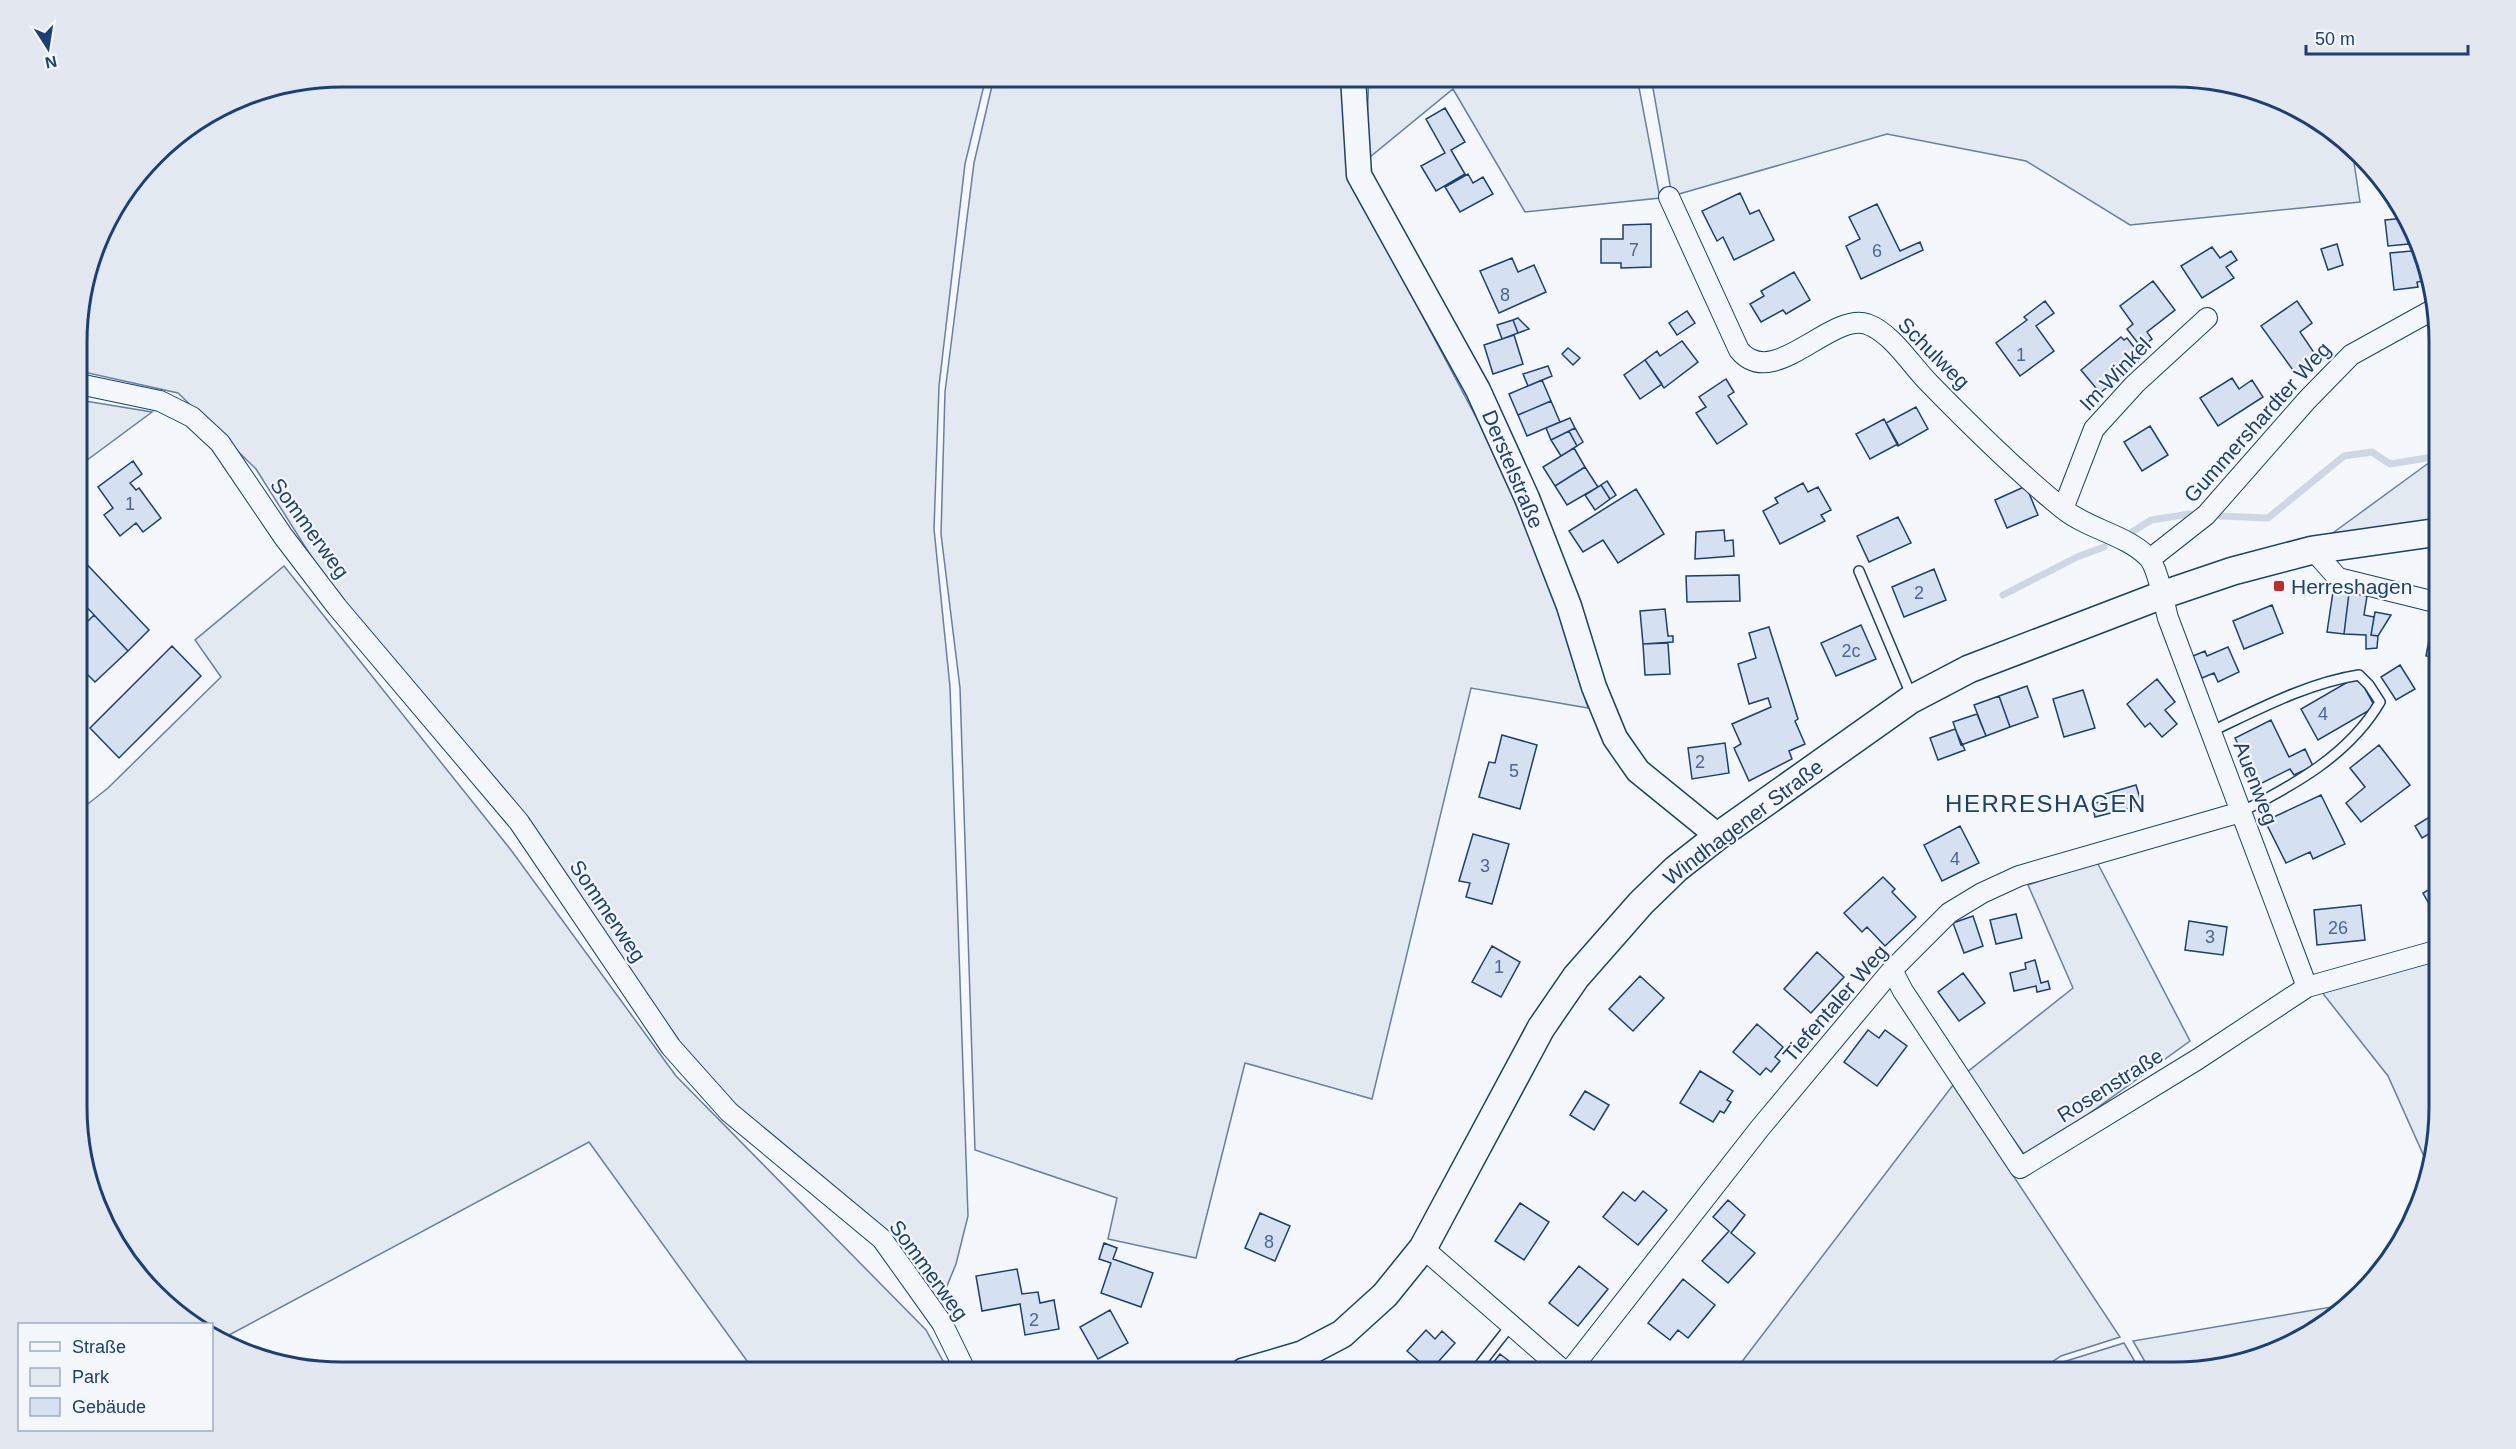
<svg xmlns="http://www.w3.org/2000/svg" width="2516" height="1449" font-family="Arial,sans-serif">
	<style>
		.green { fill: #e3e9f0; stroke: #687fa3; stroke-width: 1.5 }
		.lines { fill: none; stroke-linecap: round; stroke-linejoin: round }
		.stream { stroke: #cfd7e4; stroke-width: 7 }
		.building { fill: #d5e0f0; stroke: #1d3f73; stroke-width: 1.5 }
		.service-casing { stroke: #1d3f73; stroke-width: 12 }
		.minor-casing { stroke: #1d3f73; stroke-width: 22 }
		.tertiary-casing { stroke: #1d3f73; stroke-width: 27 }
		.secondary-casing { stroke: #1d3f73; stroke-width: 30 }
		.service { stroke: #f4f7fb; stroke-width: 9 }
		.minor { stroke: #f4f7fb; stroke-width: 20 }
		.tertiary { stroke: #f4f7fb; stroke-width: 24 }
		.secondary { stroke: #f4f7fb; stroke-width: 27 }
		.poi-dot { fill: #c62828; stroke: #f4f7fb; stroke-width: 2 }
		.labels { text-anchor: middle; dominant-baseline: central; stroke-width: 4.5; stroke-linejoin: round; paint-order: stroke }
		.number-label { font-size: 18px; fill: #4b6792 }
		.street-label { font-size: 21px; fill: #1d3f73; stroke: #f4f7fb }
		.poi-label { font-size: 21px; fill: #1d3f73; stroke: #f4f7fb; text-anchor: start }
		.quarter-label { font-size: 24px; letter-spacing: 1.5px; fill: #1d3f73; stroke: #f4f7fb }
		.rim { fill: none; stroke: #1d3f73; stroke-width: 3 }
	</style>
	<rect width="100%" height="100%" fill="#f4f7fb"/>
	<path class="green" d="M342,77H986L965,164L939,386L934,529L950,687L968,1216L956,1264L938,1308L705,1078L522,818L342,605L256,469L178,393L79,371V308L104,224L167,143L241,97Z
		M994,77H1346L1349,177L1478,421L1532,539L1563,623L1588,708L1471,688L1372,1099L1245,1063L1196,1258L1108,1239L1117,1198L975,1150L960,688L941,534L945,392L974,163Z
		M1369,77H1637L1660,198L1525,212L1453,89L1365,161Z
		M1651,77H2174L2243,86L2306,112L2353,156L2360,202L2130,225L2026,161L1887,134L1672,196Z
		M79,400L152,412L79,466Z
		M2439,455V520L2330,535L2430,462Z
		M284,566L511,850L676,1076L926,1330L949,1372H755L589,1142L218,1341L212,1338V1324H196L121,1255L79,1141V811L108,788L221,677L195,640Z
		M2097,862L2190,1041L2069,1128L2024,1154L1966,1073L2073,988L2028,885Z
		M2439,959V1124L2427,1163L2388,1076L2317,986Z
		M1953,1085L2120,1337L2061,1356L2037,1372H1734Z
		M2343,1305L2321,1328L2259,1359L2191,1372H2151L2133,1341Z
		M2124,1343L2141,1372H2048L2063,1362Z"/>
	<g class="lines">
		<path class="stream" d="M2220,516L2268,518L2344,456L2372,452L2390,464L2439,456
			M2132,532L2151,520L2190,514
			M2003,595L2077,557L2104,547"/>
	</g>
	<path class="building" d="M1445,108L1465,142L1451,150L1465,174L1436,191L1421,166L1445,153L1426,119Z
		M1468,174L1473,183L1483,177L1493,194L1460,212L1445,187Z
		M1740,193L1750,214L1759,210L1774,240L1734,260L1723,237L1717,241L1702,211Z
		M1877,204L1900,251L1920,242L1923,250L1861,279L1846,246L1860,239L1849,217Z
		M2406,218L2419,243L2388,246L2385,220Z
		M1651,224V267L1621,268V263H1601V239H1623V225Z
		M2337,244L2343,265L2328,270L2321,249Z
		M2212,247L2220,258L2231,251L2237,260L2226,267L2234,278L2202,298L2181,266Z
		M2422,250L2430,280L2417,282L2418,287L2394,290L2390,253Z
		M1512,258L1518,272L1534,265L1546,292L1499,313L1480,271Z
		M1794,272L1810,300L1786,314L1783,310L1761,322L1750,304L1764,296L1761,291Z
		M2153,281L2175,310L2147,332L2152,339L2141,347L2127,329L2133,324L2120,306Z
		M2045,301L2054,313L2036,326L2054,351L2020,376L1996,343L2027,320L2024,317Z
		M2297,301L2312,323L2300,332L2317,357L2295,373L2261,326Z
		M1687,311L1695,323L1677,335L1669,323Z
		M1518,318L1529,329L1518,333L1513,320Z
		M1513,320L1518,333L1502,339L1497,325Z
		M1514,335L1523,364L1493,374L1484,345Z
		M2121,337L2124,340L2127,338L2138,352L2133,356L2138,362L2100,393L2081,370Z
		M1682,341L1698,362L1664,388L1645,360L1657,351L1660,356Z
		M1568,348L1580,358L1573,365L1562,354Z
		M1645,360L1662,384L1640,399L1624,375Z
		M1548,366L1552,376L1528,386L1523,374Z
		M2232,378L2239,389L2252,380L2263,397L2218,426L2200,398Z
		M1726,379L1734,392L1728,396L1747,424L1717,444L1696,413L1706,407L1699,397Z
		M1542,380L1551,401L1518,415L1509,394Z
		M1551,401L1560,422L1527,436L1518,415Z
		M1916,407L1928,429L1898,446L1886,423Z
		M1570,418L1575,428L1551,440L1546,428Z
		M1884,419L1898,444L1870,459L1856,434Z
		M2150,426L2168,455L2142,471L2124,442Z
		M1575,428L1583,442L1577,446L1569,431Z
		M1569,431L1577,446L1561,456L1551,440Z
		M1574,448L1585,467L1555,486L1543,467Z
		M133,461L142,474L130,483L136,490L139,488L161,518L143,532L136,523L120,536L104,515L113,508L98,487Z
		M1585,467L1598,487L1567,505L1555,486Z
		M1607,481L1616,495L1610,499L1601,485Z
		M1803,483L1808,492L1818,487L1831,510L1821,515L1825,521L1780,544L1763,511L1778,503L1775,498Z
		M1601,485L1610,499L1595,510L1585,495Z
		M2026,486L2038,515L2007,528L1995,500Z
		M1636,489L1664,534L1618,563L1603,540L1583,552L1569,531Z
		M1898,517L1911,543L1869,562L1857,536Z
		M1724,530L1725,541L1733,540L1734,556L1695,559L1696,532Z
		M79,556L149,630L128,651L79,599Z
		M1934,569L1946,600L1904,617L1892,587Z
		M1739,575L1740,601L1687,602L1686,576Z
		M2333,592L2349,593L2344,634L2327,632Z
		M2349,593L2367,596L2364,615L2374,617L2371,635L2378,636L2377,648L2366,649V635L2344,634Z
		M2272,605L2283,633L2244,649L2233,621Z
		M1665,609L1668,636H1673V642L1643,644L1640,611Z
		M2375,612L2391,615L2378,636L2371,635Z
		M94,615L128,651L95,682L79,666V630Z
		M2433,619L2439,620V658L2426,656Z
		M1861,625L1876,659L1836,676L1821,643Z
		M1769,627L1798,719L1795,721L1805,744L1789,751L1792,759L1749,781L1734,748L1741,744L1732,724L1771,707L1768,698L1749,704L1738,664L1756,658L1749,633Z
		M1668,643L1670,674L1645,675L1643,644Z
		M172,646L201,676L119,758L90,728Z
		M2228,647L2239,672L2218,682L2214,673L2202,678L2193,656L2205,651L2207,656Z
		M2400,665L2415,689L2396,700L2381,677Z
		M2358,676L2375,707L2318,740L2301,709Z
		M2157,679L2175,702L2165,710L2177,724L2162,737L2150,723L2145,727L2127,704Z
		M2027,686L2038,717L2010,727L1999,696Z
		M2083,690L2095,728L2064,737L2053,699Z
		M1999,696L2010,727L1986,736L1974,705Z
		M1977,714L1986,736L1961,745L1953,722Z
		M2271,720L2289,757L2305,749L2313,766L2294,775L2290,769L2258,785L2235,738Z
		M2439,722V735L2433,725Z
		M1955,729L1965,750L1938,760L1930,738Z
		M1502,735L1537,745L1520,809L1479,797L1489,762L1495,763Z
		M1725,743L1729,773L1692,779L1688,748Z
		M2379,745L2410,785L2361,822L2346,803L2365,787L2350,768Z
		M2136,785L2142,805L2095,817L2092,804L2107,800L2105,794Z
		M2321,795L2345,844L2313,859L2310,852L2286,863L2265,821Z
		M2439,811V828L2422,838L2415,826Z
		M1960,826L1979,863L1942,881L1924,845Z
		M1473,834L1509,844L1492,904L1466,897L1470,883L1459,881Z
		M1883,877L1895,889L1892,892L1916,917L1885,946L1867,927L1862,932L1844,913Z
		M2439,884V922L2423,893Z
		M2361,905L2365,940L2317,945L2314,910Z
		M2016,914L2022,938L1996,944L1990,920Z
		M1973,916L1983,946L1964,953L1953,923Z
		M2189,921L2227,927L2223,955L2185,950Z
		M1492,946L1520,962L1501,997L1472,982Z
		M1817,952L1844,977L1811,1013L1784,989Z
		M2035,960L2041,983L2048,981L2050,989L2037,992L2036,986L2014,991L2010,973L2026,969L2025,963Z
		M1963,973L1985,1003L1959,1021L1938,992Z
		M1640,976L1664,998L1633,1031L1609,1009Z
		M1757,1024L1783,1047L1775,1057L1780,1061L1771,1072L1766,1068L1760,1075L1733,1052Z
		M1868,1030L1879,1038L1885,1030L1907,1046L1877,1086L1844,1062Z
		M1700,1071L1733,1091L1727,1100L1731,1102L1724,1113L1720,1111L1713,1122L1680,1103Z
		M1585,1091L1609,1105L1594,1130L1570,1115Z
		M1643,1191L1667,1210L1638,1245L1603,1217L1623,1192L1635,1201Z
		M1728,1200L1745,1215L1731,1233L1755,1253L1728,1283L1702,1261L1729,1231L1713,1217Z
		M1520,1203L1549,1222L1524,1260L1495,1241Z
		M1260,1213L1290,1226L1275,1261L1245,1248Z
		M1104,1243L1117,1248L1113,1259L1153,1273L1141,1307L1101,1293L1111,1263L1099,1259Z
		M1579,1266L1608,1289L1578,1326L1549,1303Z
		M1017,1269L1022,1294L1038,1292L1040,1303L1054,1300L1059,1329L1025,1335L1020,1304L982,1311L976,1276Z
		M1683,1279L1715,1305L1688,1338L1678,1330L1670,1340L1648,1323Z
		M1110,1310L1128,1343L1098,1359L1080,1327Z
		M1426,1330L1435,1339L1442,1331L1455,1343L1430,1371L1407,1351Z
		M1500,1354L1521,1370L1519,1372H1486Z
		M1623,1362L1635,1372H1614Z"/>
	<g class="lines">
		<defs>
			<path id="service" d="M1859,571L1912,697
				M2210,732C2257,710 2307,683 2359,675L2369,685L2380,702C2349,755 2294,785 2241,812
				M1474,1372L1511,1325"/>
			<path id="minor" d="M1669,197L1739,350C1773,392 1830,312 1867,324C1892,333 1911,365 1929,383C1971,426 2015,470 2062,508C2087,529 2125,534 2148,557C2158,567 2164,604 2168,618L2307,987
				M79,384L160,401L192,417L220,443L283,536L337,607L519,822L671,1047L729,1112L882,1239L942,1323L966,1372
				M2063,509L2094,429L2135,384L2207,318
				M2313,550L2338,578L2439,603
				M2150,559L2206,515L2307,400L2351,355L2436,308
				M1892,970L1903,991L2020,1168L2198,1059L2307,987L2439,950
				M1423,1248L1565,1372
				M1569,1372L1760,1128L1892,970L1949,913L1982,893L2019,876L2241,812"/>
			<path id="tertiary" d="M1353,77L1359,175L1478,390L1527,498L1569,606L1594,687L1615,738L1638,771L1718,836"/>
			<path id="secondary" d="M1244,1372L1302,1355L1342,1334L1385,1295L1423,1248L1541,1028L1576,977L1641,903L1676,869L1718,836L1910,700L1969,669L2162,595L2233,571L2313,550L2439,532"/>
		</defs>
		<use href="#service" class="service-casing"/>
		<use href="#minor" class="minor-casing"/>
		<use href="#tertiary" class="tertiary-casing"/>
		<use href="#secondary" class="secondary-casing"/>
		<use href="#service" class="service"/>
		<use href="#minor" class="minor"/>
		<use href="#tertiary" class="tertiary"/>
		<use href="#secondary" class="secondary"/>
	</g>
	<rect class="poi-dot" x="2273" y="580" width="12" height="12" rx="3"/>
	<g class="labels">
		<g class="number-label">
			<text x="1634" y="250">7</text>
			<text x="1877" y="251">6</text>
			<text x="1505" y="295">8</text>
			<text x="2021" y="355">1</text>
			<text x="130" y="504">1</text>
			<text x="1919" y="593">2</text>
			<text x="1851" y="651">2c</text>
			<text x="2323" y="714">4</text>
			<text x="1700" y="762">2</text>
			<text x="1514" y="771">5</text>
			<text x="1955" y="859">4</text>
			<text x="1485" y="866">3</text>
			<text x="2338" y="928">26</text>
			<text x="2210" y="937">3</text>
			<text x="1499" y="967">1</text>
			<text x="1269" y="1242">8</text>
			<text x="1034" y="1320">2</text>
		</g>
		<g class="street-label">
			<text transform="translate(1934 353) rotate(45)">Schulweg</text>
			<text transform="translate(2115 374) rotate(-46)">Im Winkel</text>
			<text transform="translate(2257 422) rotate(-48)">Gummershardter Weg</text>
			<text transform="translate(1513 469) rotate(67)">Derstelstraße</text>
			<text transform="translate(310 528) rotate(54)">Sommerweg</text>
			<text transform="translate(2256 783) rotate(69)">Auenweg</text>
			<text transform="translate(1743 822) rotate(-37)">Windhagener Straße</text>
			<text transform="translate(608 911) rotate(56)">Sommerweg</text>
			<text transform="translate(1835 1003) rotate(-49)">Tiefentaler Weg</text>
			<text transform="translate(2110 1085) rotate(-32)">Rosenstraße</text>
			<text transform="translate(929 1270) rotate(54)">Sommerweg</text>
		</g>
		<g class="poi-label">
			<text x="2291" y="586">Herreshagen</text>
		</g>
		<g class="quarter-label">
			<text x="2046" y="803">HERRESHAGEN</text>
		</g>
	</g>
	<path d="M0 0H2516V1449H0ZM342 87H2174A255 255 0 0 1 2429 342V1107A255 255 0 0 1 2174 1362H342A255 255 0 0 1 87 1107V342A255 255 0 0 1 342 87Z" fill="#e3e8f0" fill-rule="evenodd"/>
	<path class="rim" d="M342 87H2174A255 255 0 0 1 2429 342V1107A255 255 0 0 1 2174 1362H342A255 255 0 0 1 87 1107V342A255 255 0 0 1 342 87Z"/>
	<rect x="18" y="1323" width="195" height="108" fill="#f4f7fb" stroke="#9eadc5" stroke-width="1.5"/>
	<rect x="30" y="1342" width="30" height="9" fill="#f4f7fb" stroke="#9eadc5" stroke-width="1.5"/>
	<text x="72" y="1353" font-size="18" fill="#1d3f73">Straße</text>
	<rect x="30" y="1368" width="30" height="18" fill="#e3e9f0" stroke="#9eadc5" stroke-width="1.5"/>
	<text x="72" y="1383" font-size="18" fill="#1d3f73">Park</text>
	<rect x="30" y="1398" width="30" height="18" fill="#d5e0f0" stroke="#9eadc5" stroke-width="1.5"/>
	<text x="72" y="1413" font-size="18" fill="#1d3f73">Gebäude</text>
	<g transform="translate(48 48) rotate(168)" stroke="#f4f7fb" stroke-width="4.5" paint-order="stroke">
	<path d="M0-4.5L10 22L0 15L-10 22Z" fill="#1d3f73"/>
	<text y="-9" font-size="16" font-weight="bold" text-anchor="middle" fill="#1d3f73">N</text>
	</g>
	<path d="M2306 45v9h162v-9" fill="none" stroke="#1d3f73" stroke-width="3"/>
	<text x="2315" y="45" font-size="18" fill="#1d3f73" stroke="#f4f7fb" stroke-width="4.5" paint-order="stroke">50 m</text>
</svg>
